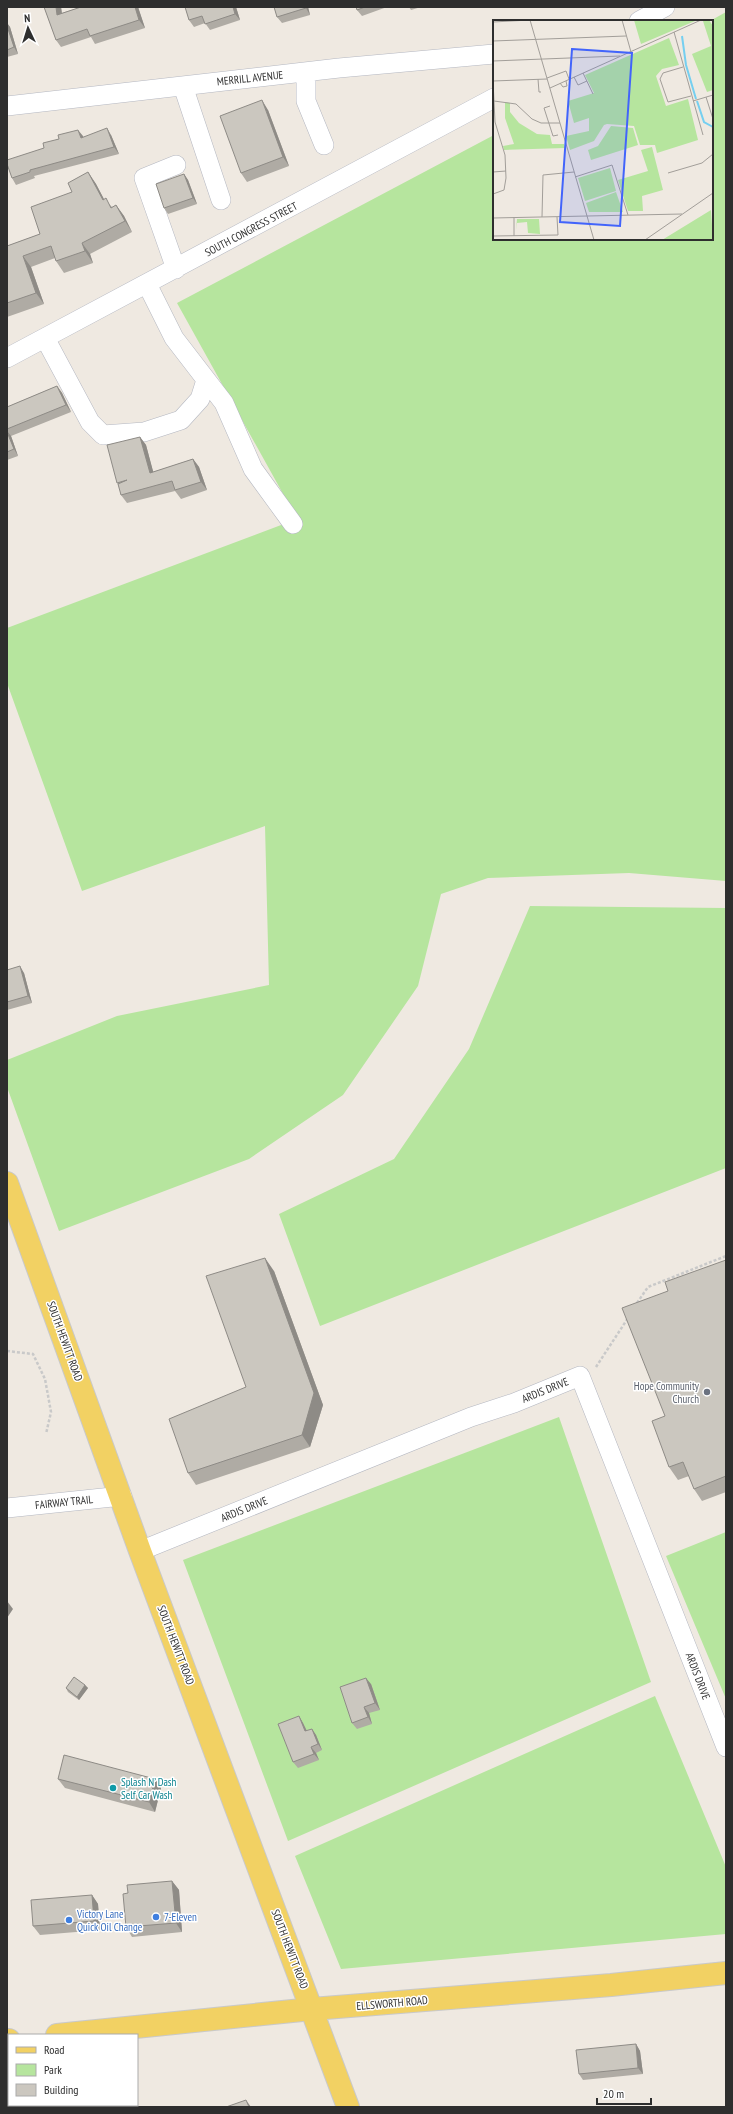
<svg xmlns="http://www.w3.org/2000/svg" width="733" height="2114" font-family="'PT Sans Narrow',sans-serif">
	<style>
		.green { fill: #b6e59e }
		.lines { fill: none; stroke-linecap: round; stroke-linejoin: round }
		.minor-casing { stroke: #b4b7c1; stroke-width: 20 }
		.major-casing { stroke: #c9c9c9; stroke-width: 24 }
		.path { stroke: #c9c9c9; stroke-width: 2.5; stroke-dasharray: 3 2; stroke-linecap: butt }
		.minor { stroke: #fff; stroke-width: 19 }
		.major { stroke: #f2d163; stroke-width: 22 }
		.wall { fill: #afaba4 }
		.shaded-wall { fill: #8e8b86 }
		.building { fill: #cbc7bf; stroke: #8e8b86 }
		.worship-dot { fill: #6b7280; stroke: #fff; stroke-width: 1.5 }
		.culture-dot { fill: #0f9aa8; stroke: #fff; stroke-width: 1.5 }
		.shop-dot { fill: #3f7fe0; stroke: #fff; stroke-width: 1.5 }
		.labels { text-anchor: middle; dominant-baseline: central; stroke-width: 3; stroke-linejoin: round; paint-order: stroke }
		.street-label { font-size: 11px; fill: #2e2e2e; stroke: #fff }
		.worship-label { font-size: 11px; fill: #5b616d; stroke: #fff; text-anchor: end }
		.culture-label { font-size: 11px; fill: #0d838f; stroke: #fff; text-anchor: start }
		.shop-label { font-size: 11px; fill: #366cbe; stroke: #fff; text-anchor: start }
		.inset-river { fill: none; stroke: #75cff0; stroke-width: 2 }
		.inset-road { fill: none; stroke: #a29e99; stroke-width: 1 }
		.view { fill: #4264fb; fill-opacity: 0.15; stroke: #4264fb; stroke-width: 2 }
		.inset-edge { fill: none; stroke: #2e2e2e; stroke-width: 2 }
	</style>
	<rect width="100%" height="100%" fill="#efe9e1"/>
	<path class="green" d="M726,12V881L629,873L488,878L441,894L418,986L343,1095L249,1159L59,1231L7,1087V1060L117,1016L269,985L265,826L82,891L7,683V628L297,519L177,303L494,135V239H712V21H710Z
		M530,906L726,908V1168L320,1326L279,1214L394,1159L469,1049Z
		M559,1417L651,1682L288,1841L183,1560Z
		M726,1532V1699L666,1556Z
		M655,1696L726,1867V1934L341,1969L295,1856Z"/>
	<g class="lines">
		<defs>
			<path id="minor" d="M639,21L665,7
				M306,72V101L324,145
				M183,86L221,200
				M7,106L339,68L494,54
				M176,165L144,178L176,269
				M147,284L174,338L224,403L253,469L293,524
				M45,338L90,422L103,435L144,432L181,420L200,399L206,380
				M7,358L494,98
				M7,1508L122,1496
				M140,1551L471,1417L514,1403L580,1376L726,1747"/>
			<path id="major" d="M7,1183L140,1551L348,2107
				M57,2035L312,2009L611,1985L726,1973
				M7,2040H9"/>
		</defs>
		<use href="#minor" class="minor-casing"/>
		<use href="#major" class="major-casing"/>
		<path class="path" d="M637,1303L648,1287L726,1256
			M7,1351L33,1354L45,1379L51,1412L46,1434
			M596,1367L628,1318"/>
		<use href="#minor" class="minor"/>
		<use href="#major" class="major"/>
	</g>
	<path class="wall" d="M44,7H61L62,13L81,7H138L145,28L95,44L91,37L61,47L56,40Z
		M185,7H236L240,20L210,30L205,23L194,27L189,20Z
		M274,7H308L310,15L282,23L277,17Z
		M356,7H387L362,16L357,10Z
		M409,7H421L411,10Z
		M7,23L10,27L18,54L7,57Z
		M268,110L289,166L247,182L241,173Z
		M111,135L119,154L34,176L35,178L16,185L12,178L83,136V137Z
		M88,172L96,184L104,199L112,207L116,205L124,216L132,232L90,254L93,263L64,273L56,261L55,258L31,267L44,304L7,317V246L40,234L72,192Z
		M184,174L188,180L197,204L168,214L164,208Z
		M57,386L62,393L71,412L11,436L18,456L7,460V407Z
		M140,437L146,445L153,472L193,459L199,467L207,490L181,499L175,491L127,503L121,495L119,485L117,483Z
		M7,970L24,973L32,1003L7,1010Z
		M726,1260V1492L702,1501L694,1489L689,1476L678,1480L669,1467L665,1416L668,1291Z
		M274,1271L323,1405L310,1447L196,1485L188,1473L246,1387Z
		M371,1684L380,1710L369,1713L372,1724L357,1729L352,1723Z
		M85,1685L88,1688L79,1700L68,1692L66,1688Z
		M299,1716L303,1723L307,1731L312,1729L316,1735L322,1750L316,1753L319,1760L298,1768L293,1762Z
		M58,1779H155L161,1788L155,1812L65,1788Z
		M172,1881L179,1890L182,1932L132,1937L126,1927L128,1893Z
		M92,1895L98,1904L100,1930L40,1935L33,1926Z
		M636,2044L640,2051L643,2074L583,2080L579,2074Z"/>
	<path class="shaded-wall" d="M56,7H61L63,23L57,15Z
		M135,7H138L145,28L139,20Z
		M233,7H236L240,20L235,14Z
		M305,7H308L310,15L306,8Z
		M7,23L10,27L18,54L14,47L7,26Z
		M262,100L268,110L289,166L283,157Z
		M107,128L111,135L119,154L114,147Z
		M78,130L83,136L85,145L81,138Z
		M88,172L96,184L110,211L103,200Z
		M184,174L188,180L197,204L193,198Z
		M116,205L124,216L132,232L125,221Z
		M82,243L90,254L93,263L85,251Z
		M23,256L31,267L44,304L36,293Z
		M57,386L62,393L71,412L66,405Z
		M7,431L11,436L18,456L14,449Z
		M140,437L146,445L156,482L150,473Z
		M193,459L199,467L207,490L201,482Z
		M20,966L24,973L32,1003L28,996Z
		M265,1258L274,1271L323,1405L310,1447L302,1435Z
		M7,1601L13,1609L7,1618Z
		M366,1678L371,1684L380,1710L375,1703Z
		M85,1685L88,1688L79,1700L77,1697Z
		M364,1707L369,1713L372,1724L368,1717Z
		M299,1716L303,1723L310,1738L305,1731Z
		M312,1729L316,1735L322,1750L318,1744Z
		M311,1747L316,1753L319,1760L314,1754Z
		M155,1779L161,1788L155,1812L149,1802Z
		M172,1881L179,1890L182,1932L176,1923Z
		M92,1895L98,1904L100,1930L94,1921Z
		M636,2044L640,2051L643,2074L638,2068Z
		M246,2100L251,2107H249Z"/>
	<path class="building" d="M44,7H56L57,15L81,7H135L139,20L90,36L87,29L56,40Z
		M185,7H233L235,14L205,24L202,16L189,20Z
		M274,7H305L306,8L277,17Z
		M356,7H365L357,10Z
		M7,26L14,47L7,50Z
		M262,100L283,157L241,173L220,116Z
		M107,128L114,147L30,170V172L12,178L7,164V160L44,148L43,143L59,139L58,135L78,130L81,138Z
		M88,172L103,200L106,198L111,208L116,205L125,221L82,243L85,251L56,261L51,246L23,256L36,293L7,303V246L40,234L31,207L72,192L68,183Z
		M184,174L193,198L164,208L156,184Z
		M57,386L66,405L7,429V407Z
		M7,432L14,449L7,452Z
		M140,437L150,473L193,459L201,482L175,490L172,481L121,495L118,484L127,480L117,483L107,445Z
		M20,966L28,996L7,1002V970Z
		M265,1258L314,1393L302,1435L188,1473L169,1419L246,1387L206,1276Z
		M726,1260V1476L694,1489L683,1462L669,1467L652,1421L665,1416L622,1308L668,1291L665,1282Z
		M74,1677L85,1685L77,1697L66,1688Z
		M366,1678L375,1703L364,1707L368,1717L352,1723L340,1687Z
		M299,1716L305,1731L312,1729L318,1744L311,1747L314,1754L293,1762L278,1724Z
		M64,1755L155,1779L149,1802L58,1779Z
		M172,1881L176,1923L126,1927L123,1894L128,1893L127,1885Z
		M92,1895L94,1921L33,1926L31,1900Z
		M636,2044L638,2068L579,2074L576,2050Z
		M246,2100L249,2107H226Z"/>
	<circle class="worship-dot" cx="707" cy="1392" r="4"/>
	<circle class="culture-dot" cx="113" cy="1788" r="4"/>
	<g class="shop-dot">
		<circle cx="156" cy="1917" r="4"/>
		<circle cx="69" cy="1920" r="4"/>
	</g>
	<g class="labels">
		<g class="street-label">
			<text transform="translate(250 78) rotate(-6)">MERRILL AVENUE</text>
			<text transform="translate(251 229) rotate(-28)">SOUTH CONGRESS STREET</text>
			<text transform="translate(65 1341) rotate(70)">SOUTH HEWITT ROAD</text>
			<text transform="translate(545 1390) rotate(-22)">ARDIS DRIVE</text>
			<text transform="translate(64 1502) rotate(-6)">FAIRWAY TRAIL</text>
			<text transform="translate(244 1509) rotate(-22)">ARDIS DRIVE</text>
			<text transform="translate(176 1645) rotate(69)">SOUTH HEWITT ROAD</text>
			<text transform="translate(698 1676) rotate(69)">ARDIS DRIVE</text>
			<text transform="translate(290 1949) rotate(69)">SOUTH HEWITT ROAD</text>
			<text transform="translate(392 2003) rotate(-5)">ELLSWORTH ROAD</text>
		</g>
		<g class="worship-label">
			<text x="699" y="1386">Hope Community<tspan x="699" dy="13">Church</tspan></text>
		</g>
		<g class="culture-label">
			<text x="121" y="1782">Splash N’ Dash<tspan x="121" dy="13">Self Car Wash</tspan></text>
		</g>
		<g class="shop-label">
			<text x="77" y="1914">Victory Lane<tspan x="77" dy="13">Quick Oil Change</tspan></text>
			<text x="164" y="1917">7-Eleven</text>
		</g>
	</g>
	<g transform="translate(493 20)">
		<rect width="220" height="220" fill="#efe9e1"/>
		<path d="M141,0H201L202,1L148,24ZM216,0L220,6V70L214,72L199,34L218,26L210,1ZM176,18L186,45L169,49L163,56L173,86L195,79L205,120L164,133L162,125H147L141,106L114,104L111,105L101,121L77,130L73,116L96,111V98L81,103L75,81L101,73L92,55ZM12,82L17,83V92L26,103L44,114L57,115L59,124H71L72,128L11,130L10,126L21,124L12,98ZM118,106L140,108L145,125L98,140L95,130L105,126ZM159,127L170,170L149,176L150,191H135L125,160L155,151L148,130ZM117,148L123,171L92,181L85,158ZM123,172L130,192H96L93,183ZM218,190L220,220H169ZM24,199H46L47,214L35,213L34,202L24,203L23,210Z" fill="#b6e59e"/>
		<path class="inset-river" d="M189,16L193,45L203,79M204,81L211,102L220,107"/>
		<path class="inset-road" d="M37,0L101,220M129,0L138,32M0,2L37,0M181,12L210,115M0,21L133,16M0,41L127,36M190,47L170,53L167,59L175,82L198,76M90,53L100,74M81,57L85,65L94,61M54,58L73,51L76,59M45,59L46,72H48M0,61L54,59M67,63L70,67L74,66L73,61M57,68L208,0M213,77L220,99M1,81L23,84L39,99L48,103H67M200,81L220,75M57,86L51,88L60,116L65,115M0,152L13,151M175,153L209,143L220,134M82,157L119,145L135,195M0,174L11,170L13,158L12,135L2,102L0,61M21,197V216M49,197L50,155L81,152M0,198L189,194M0,216L65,215L64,197M152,220L220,173"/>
		<path class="view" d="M79,29L139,33L127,206L67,202Z"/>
		<rect width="220" height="220" class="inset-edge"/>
	</g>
	<rect width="733" height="2114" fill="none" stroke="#2e2e2e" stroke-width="16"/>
	<rect x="8" y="2034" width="130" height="72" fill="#ffffff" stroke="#ababab"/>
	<rect x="16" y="2047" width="20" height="6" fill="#f2d163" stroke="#ababab"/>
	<text x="44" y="2054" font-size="12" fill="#2e2e2e">Road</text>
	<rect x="16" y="2064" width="20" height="12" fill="#b6e59e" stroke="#ababab"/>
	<text x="44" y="2074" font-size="12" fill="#2e2e2e">Park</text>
	<rect x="16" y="2084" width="20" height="12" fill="#cbc7bf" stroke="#ababab"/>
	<text x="44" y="2094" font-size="12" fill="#2e2e2e">Building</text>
	<g transform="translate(28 28) rotate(356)" stroke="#ffffff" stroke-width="3" paint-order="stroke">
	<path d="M0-3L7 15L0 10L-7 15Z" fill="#2e2e2e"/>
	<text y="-6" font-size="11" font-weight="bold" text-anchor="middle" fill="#2e2e2e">N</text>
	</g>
	<path d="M597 2098v6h54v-6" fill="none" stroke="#2e2e2e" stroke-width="2"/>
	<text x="603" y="2098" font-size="12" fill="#2e2e2e" stroke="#ffffff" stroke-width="3" paint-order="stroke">20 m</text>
</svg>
